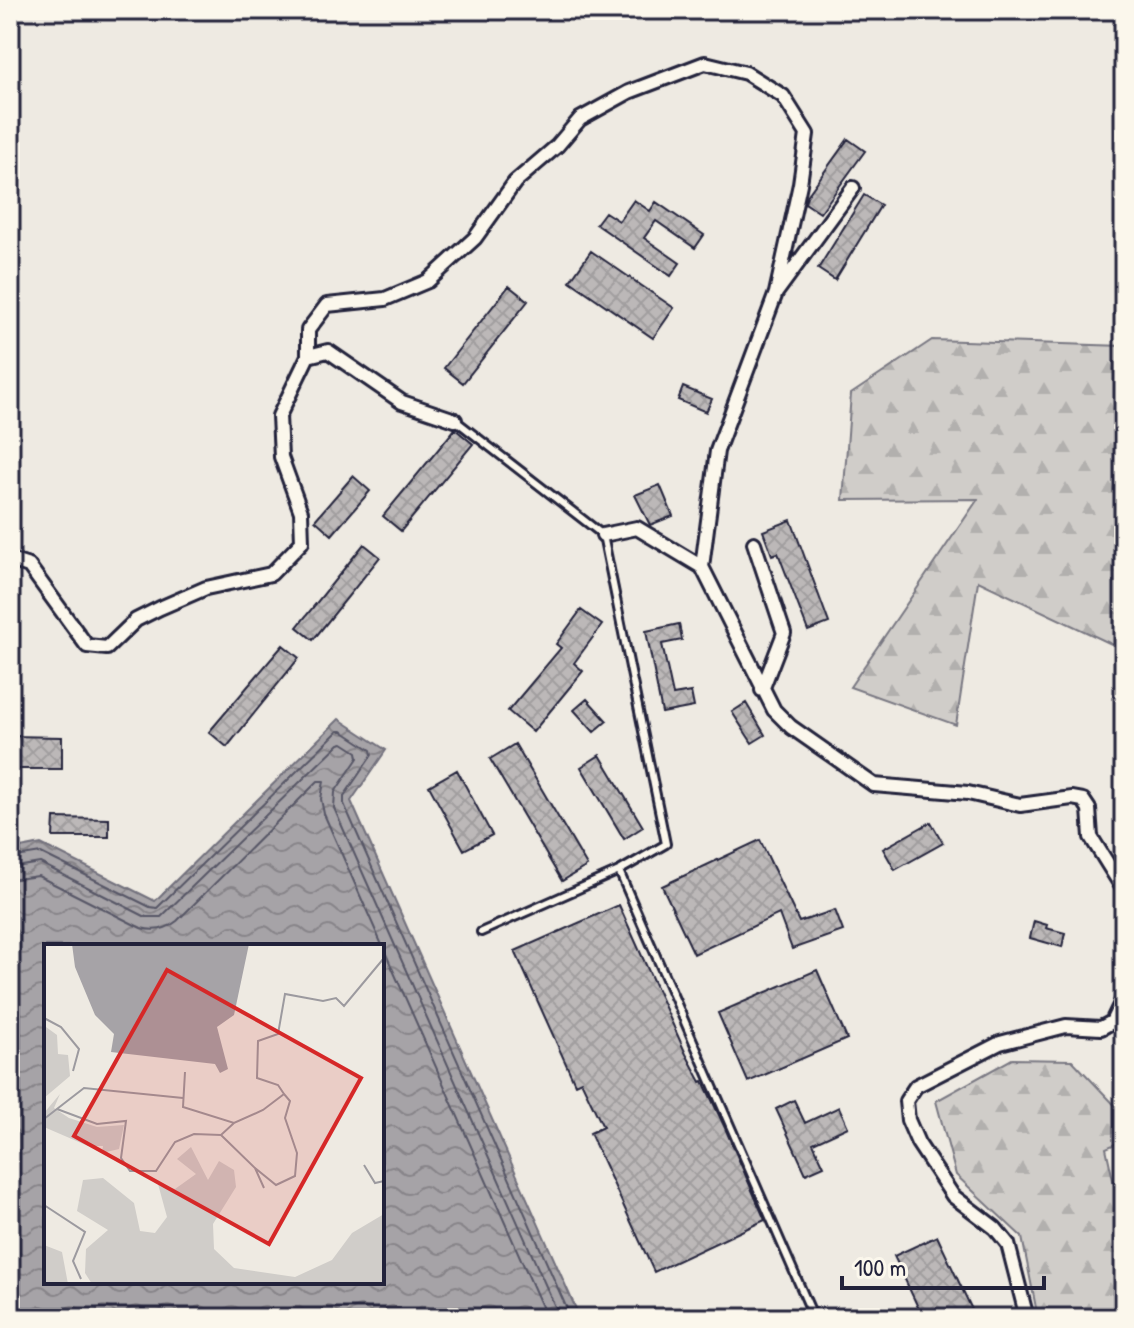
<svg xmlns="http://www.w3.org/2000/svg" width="1134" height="1328" font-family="'Patrick Hand',sans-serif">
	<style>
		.forest { fill: url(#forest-firs); stroke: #797882; stroke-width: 2 }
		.water { fill: url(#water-waves); stroke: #716f7c; stroke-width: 2; fill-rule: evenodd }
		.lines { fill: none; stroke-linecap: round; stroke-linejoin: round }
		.shore { stroke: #575666; stroke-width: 2 }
		.building { fill: url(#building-cross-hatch); stroke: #22223b; stroke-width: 2 }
		.lane-casing { stroke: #22223b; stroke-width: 12 }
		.street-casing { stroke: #22223b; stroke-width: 18 }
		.lane { stroke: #fbf7ec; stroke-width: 6 }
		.street { stroke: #fbf7ec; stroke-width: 12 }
		.inset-road { fill: none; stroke: #9c9a9f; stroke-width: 2 }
		.view { fill: #d62828; fill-opacity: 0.15; stroke: #d62828; stroke-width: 4 }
		.inset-edge { fill: none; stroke: #22223b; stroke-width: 4 }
	</style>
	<defs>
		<pattern id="forest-firs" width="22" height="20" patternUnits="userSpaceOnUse" patternTransform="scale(2)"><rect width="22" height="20" fill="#d0cdc9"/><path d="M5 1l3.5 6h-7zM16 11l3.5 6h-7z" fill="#b2b0ae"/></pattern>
		<pattern id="water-waves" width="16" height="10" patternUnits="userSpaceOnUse" patternTransform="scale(2)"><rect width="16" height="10" fill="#a6a3a7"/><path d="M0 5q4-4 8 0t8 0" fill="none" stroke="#878489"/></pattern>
		<pattern id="building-cross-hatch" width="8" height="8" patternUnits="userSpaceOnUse" patternTransform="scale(2)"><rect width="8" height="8" fill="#bcb8b8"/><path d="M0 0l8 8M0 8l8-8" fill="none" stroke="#a19e9f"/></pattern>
	</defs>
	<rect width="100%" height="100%" fill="#eeeae2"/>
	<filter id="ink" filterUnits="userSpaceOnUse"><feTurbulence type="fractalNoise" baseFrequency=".0125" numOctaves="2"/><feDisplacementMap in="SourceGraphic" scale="16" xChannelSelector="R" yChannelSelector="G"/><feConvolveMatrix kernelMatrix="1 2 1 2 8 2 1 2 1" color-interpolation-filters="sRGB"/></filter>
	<g filter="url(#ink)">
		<path class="forest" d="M932,340L1124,346V664L1120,648L978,581L956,725L850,687L978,499L843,500L851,394Z
			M1012,1059L1072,1060L1124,1115V1140L1106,1148L1114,1184L1124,1196V1318H1038L1022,1237L956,1175L936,1101Z"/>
		<path class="water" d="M339,719L386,750L351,801L580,1318H10V850L41,844L155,901ZM46,946H382V1282H46Z"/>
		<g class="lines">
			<path class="shore" d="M10,858L41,853L150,907L157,908L338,731H342L371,750L372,755L344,796V804L571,1318
				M10,868L40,863L146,917H161L339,744L343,743L357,752L358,758L335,792L334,808L560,1318
				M10,880L38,876L141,928C155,932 166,930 177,921L318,781H324L321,799L324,814L547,1318"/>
		</g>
		<path class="building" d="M848,139L865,151L820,213L805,203L807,196Z
			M864,195L881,205L835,280L818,269Z
			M634,200L650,211L656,202L704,235L695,248L656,221L644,238L680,263L671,276L596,224L605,212L619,221Z
			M591,251L674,308L653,338L570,281Z
			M509,286L528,301L463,383L444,368Z
			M683,387L712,399L706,412L678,400Z
			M455,429L473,444L401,531L383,516Z
			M353,476L370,491L332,535L315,520Z
			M660,485L673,516L650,525L635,495Z
			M791,520L829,623L808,631L778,553L772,555L763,531Z
			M364,544L380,557L313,640L297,627Z
			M581,610L602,625L574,663L583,671L533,732L508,711L561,648L556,644Z
			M679,624L682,640L662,644L673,695L691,692L694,707L662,713L646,631Z
			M283,645L299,658L227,747L209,732Z
			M587,699L607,721L594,732L574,710Z
			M746,703L765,735L752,743L732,712Z
			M10,736L62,737V769H10Z
			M515,744L587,866L562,881L490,759Z
			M600,755L643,827L624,839L581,767Z
			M457,770L492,835L464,850L429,786Z
			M54,818L109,819V837H53Z
			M931,822L943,843L895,870L883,849Z
			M760,840L799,922L835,910L843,931L792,949L779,914L694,954L662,886Z
			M619,905L686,1054L701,1082L703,1081L725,1128L765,1220L654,1272L590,1133L603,1127L581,1081L575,1084L515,951Z
			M1034,921L1047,925L1046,928L1065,933L1062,947L1030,938Z
			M817,970L847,1039L748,1082L718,1013Z
			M794,1100L805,1123L839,1107L848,1127L813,1143L824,1166L806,1174L776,1109Z
			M937,1236L976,1318H923L894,1256Z"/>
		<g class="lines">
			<defs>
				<path id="lane" d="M455,420L603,535L666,844L619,871L481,932
					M619,871L814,1318"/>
				<path id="street" d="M308,356V330L327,305L385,299L428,281L475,238L515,182L557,146L580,119L629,92L705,63L746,73L783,96L807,134L800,184L776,293
					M603,535L637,528L702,567L774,710L791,727L874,785L968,793L1020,805L1072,798L1083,800L1089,809L1091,837L1124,890
					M754,543L784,633L762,690
					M10,560L29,566L87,646L107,648L136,620L160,608L206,588L271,574L302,542L301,512L281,457L279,416L308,356L328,351L402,402L455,420
					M702,567L717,451L776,293L853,188
					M1027,1318L1008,1244L995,1228L953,1196L918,1143L908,1120L906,1101L916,1086L1000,1043L1066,1026L1101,1028L1112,1022L1124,997"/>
			</defs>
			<use href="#lane" class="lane-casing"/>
			<use href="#street" class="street-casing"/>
			<use href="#lane" class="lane"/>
			<use href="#street" class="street"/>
		</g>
	</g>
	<g transform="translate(44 944)">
		<rect width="340" height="340" fill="#eeeae2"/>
		<path d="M2,83L13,91L14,110L24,111L26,132L0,154ZM16,150L10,164L25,174L53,183L80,181L75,205L58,209L59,202H44L0,183V169ZM147,203L164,236L175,217L190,226L192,243L169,280L170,305L190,324L251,333L288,316L308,289L340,270V338L48,340L41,329L42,305L64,286L33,267L39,236L59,234L90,259L96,287L111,289L123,273L114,240L131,245L152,230L133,215ZM0,301L18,308L24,340H0Z" fill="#d0cdc9"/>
		<path d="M28,0H205L190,71L173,83L184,125L176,129L171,120L67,108L70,90L51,71L31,23Z" fill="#a6a3a7"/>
		<path class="inset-road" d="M0,74L17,83L35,105L29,127M141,128L139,163L190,179L219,166L240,150L234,141L213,134L214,97L234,90L241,50L279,57L292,54L300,62L340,14M13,165L53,180L82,177L77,214L86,227H112L131,198L150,190L177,191L190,179M0,175L40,144L139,154M177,191L211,224L220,244M320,221L331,239L340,237M211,224L232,241L251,232L253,209L241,174L246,157L240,150M0,261L41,288L29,317L37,335"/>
		<path class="view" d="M123,26L317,134L225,300L30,192Z"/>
		<rect width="340" height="340" class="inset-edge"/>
	</g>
	<rect width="1134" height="1328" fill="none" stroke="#fbf7ec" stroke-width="40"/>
	<rect x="20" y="20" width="1094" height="1288" fill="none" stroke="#22223b" stroke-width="3" filter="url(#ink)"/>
	<path d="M842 1276v12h202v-12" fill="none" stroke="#22223b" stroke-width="4"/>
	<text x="854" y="1276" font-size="24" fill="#22223b" stroke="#fbf7ec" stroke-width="6" paint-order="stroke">100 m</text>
</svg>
